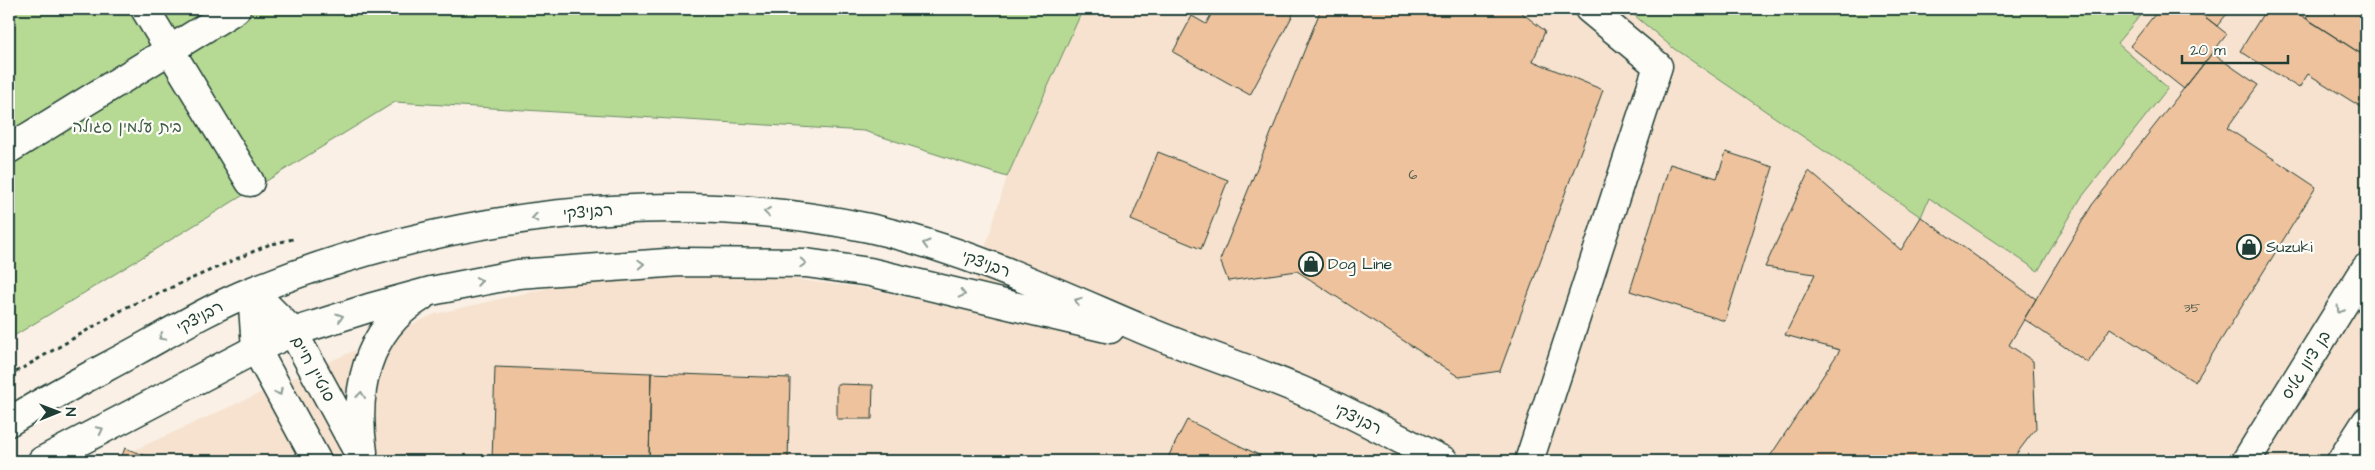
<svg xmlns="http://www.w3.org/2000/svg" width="2375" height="470" font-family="'Architects Daughter','Playpen Sans Hebrew',sans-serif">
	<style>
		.built { fill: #f6e2cf }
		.green { fill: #b6d994; stroke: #6a8b64 }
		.building { fill: #eec29d; stroke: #1f3d34 }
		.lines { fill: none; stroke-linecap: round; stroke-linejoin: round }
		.minor-casing { stroke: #1f3d34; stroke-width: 31 }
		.path { stroke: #1f3d34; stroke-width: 3; stroke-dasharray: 4 4; stroke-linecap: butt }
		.minor { stroke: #fdfcf7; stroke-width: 28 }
		.oneway { stroke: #8e9c96 }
		.labels { text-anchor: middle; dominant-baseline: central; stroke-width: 4.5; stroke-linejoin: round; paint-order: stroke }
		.number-label { font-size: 14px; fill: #535e4e }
		.park-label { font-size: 16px; fill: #3d5c47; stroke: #fdfcf7 }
		.street-label { font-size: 16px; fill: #1f3d34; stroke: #fdfcf7 }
		.poi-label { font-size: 16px; fill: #1f3d34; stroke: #fdfcf7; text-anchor: start }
	</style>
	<rect width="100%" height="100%" fill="#faf0e5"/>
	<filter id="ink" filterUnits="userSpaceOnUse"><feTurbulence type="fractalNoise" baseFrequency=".02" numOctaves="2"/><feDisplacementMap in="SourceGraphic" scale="10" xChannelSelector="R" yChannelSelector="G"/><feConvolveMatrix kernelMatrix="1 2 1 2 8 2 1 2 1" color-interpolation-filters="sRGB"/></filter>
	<g filter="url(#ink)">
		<path class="built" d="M1083,9H1627L1673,48L1921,217L1929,198L2038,271L2081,198L2117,43L2144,10L2143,9H2366V461H110L435,314L564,284L733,272L864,288L966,310L1007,177Z"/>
		<path class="green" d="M9,9H1083L1007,177L864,131L395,102L9,339Z
			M1627,9H2143L2145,10L2117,43L2168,88L2081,198L2038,271L1929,198L1921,217L1673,48Z"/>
		<path class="building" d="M1214,9H1296L1250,95L1173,52L1192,16L1206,24Z
			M1321,9H1517L1545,31L1533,61L1603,90L1500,371L1459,377L1297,271L1228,281L1220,260Z
			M2159,9H2195L2227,34L2184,89L2130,46Z
			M2195,9H2231L2217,26Z
			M2266,9H2291L2366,57V110L2308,74L2299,88L2240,51Z
			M2312,9H2366V57L2306,18Z
			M2212,53L2258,85L2227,128L2316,187L2195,382L2110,328L2088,363L2024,319L2092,205Z
			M1158,152L1228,180L1201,249L1131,220Z
			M1726,152L1773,167L1725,321L1630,291L1670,164L1717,178Z
			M1809,171L1901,250L1921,217L2036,299L2009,345L2033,361L2036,428L2011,461H1767L1840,350L1785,335L1815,274L1765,267Z
			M495,367L651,373L649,461H492Z
			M651,373L790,378L788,461H649Z
			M837,384L873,385L872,419H837Z
			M1187,420L1271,461H1166Z
			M125,448L160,461H120Z"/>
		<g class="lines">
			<defs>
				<path id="minor" d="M145,9L250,182
					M9,149L236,9
					M252,291L293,332L363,461
					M252,291L256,349L317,461
					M9,422C50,396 94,374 136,351C174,330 212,307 252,291C443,214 667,185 869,228C964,249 1053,291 1142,329C1194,351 1248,368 1300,390C1349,411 1396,438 1444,461
					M363,452C354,392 365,331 421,297
					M42,461L256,349L293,332L369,308L431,291L518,274L680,262L806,263L870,272L1110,329
					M1529,461L1658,66L1589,9
					M2246,461L2366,268
					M2341,461L2366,422"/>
			</defs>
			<use href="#minor" class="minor-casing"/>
			<path class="path" d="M9,376L127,307L268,245L293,239"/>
			<use href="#minor" class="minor"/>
		</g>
		<defs><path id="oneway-chevron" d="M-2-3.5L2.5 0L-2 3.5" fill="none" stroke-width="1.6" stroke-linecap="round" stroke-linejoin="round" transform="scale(1.25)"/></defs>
		<g class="oneway">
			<use href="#oneway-chevron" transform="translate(767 212) rotate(-173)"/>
			<use href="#oneway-chevron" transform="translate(535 218) rotate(171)"/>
			<use href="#oneway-chevron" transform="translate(926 244) rotate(-164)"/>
			<use href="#oneway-chevron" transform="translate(803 263) rotate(3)"/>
			<use href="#oneway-chevron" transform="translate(641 264) rotate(-3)"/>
			<use href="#oneway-chevron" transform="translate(479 281) rotate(-10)"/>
			<use href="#oneway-chevron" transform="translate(962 294) rotate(13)"/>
			<use href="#oneway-chevron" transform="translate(1078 301) rotate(-157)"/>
			<use href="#oneway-chevron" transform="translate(2340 310) rotate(122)"/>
			<use href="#oneway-chevron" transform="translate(340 317) rotate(-18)"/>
			<use href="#oneway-chevron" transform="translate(162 337) rotate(151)"/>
			<use href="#oneway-chevron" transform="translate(279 392) rotate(62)"/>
			<use href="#oneway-chevron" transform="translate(361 395) rotate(-83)"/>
			<use href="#oneway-chevron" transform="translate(100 430) rotate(-27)"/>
		</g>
	</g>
	<defs>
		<symbol id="shop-ring" viewBox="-11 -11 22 22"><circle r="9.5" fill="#fdfcf7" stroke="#1f3d34" stroke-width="1.5"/><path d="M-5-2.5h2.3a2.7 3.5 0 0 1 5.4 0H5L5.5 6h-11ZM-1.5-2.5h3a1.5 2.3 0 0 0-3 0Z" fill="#1f3d34"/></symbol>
	</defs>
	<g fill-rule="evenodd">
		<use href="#shop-ring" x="2235" y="233" width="28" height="28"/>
		<use href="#shop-ring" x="1297" y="250" width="28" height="28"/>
	</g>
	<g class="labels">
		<g class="number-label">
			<text x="1413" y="175">6</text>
			<text x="2192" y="308">35</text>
		</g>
		<g class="park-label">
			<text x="127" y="127">בית עלמין סגולה</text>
		</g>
		<g class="street-label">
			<text transform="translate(588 212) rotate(-5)">רבניצקי</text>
			<text transform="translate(986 264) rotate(20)">רבניצקי</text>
			<text transform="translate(200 317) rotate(-28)">רבניצקי</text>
			<text transform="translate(2306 365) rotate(-58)">בן ציון גליס</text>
			<text transform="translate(313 369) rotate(61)">סוטיין חיים</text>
			<text transform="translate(1358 419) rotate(26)">רבניצקי</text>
		</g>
		<g class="poi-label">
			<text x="2266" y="247">Suzuki</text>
			<text x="1328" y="264">Dog Line</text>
		</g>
	</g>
	<rect width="2375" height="470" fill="none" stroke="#fdfcf7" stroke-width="30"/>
	<rect x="15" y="15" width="2345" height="440" fill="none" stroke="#1f3d34" stroke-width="2" filter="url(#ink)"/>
	<g transform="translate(58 412) rotate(89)" stroke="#fdfcf7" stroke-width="4" paint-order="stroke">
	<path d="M0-4L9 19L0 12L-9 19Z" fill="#1f3d34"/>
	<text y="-8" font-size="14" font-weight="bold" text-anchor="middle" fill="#1f3d34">N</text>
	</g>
	<path d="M2182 55v8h106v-8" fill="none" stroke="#1f3d34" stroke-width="2.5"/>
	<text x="2190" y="55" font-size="15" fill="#1f3d34" stroke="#fdfcf7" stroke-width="4" paint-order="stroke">20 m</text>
</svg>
